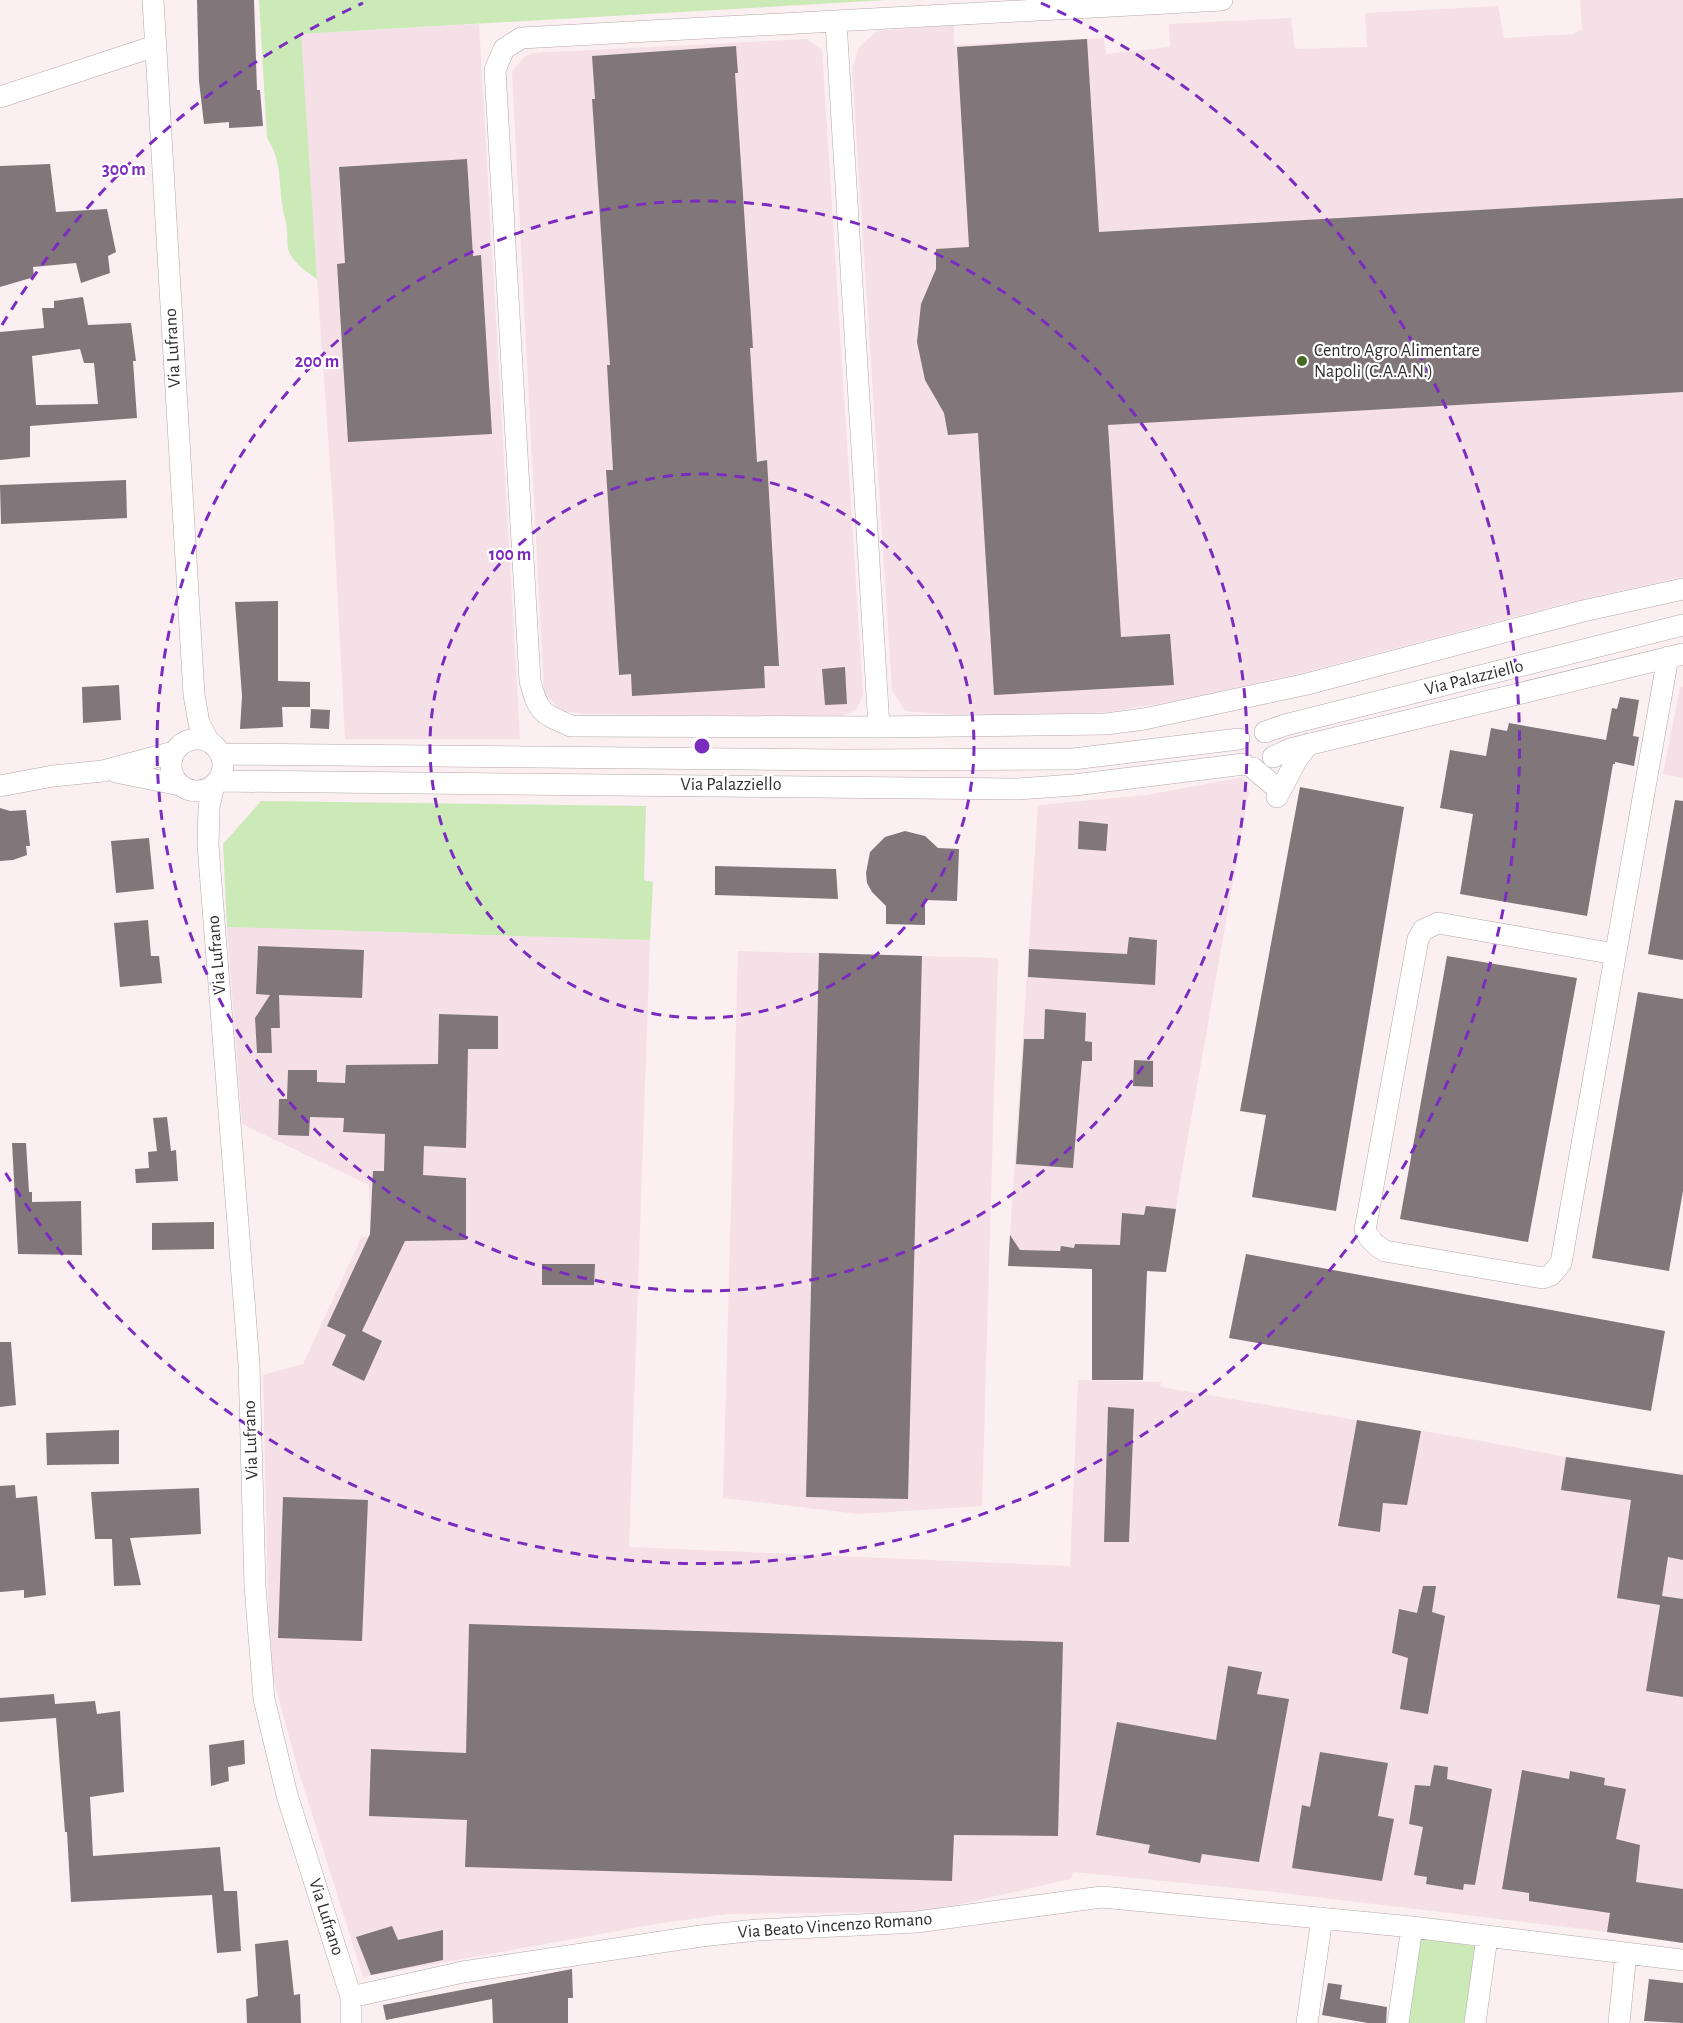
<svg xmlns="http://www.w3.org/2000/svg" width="1683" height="2023" font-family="'Alegreya Sans',sans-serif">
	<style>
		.built { fill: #f4e0e6 }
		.green { fill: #cbeab7 }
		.building { fill: #81777a; fill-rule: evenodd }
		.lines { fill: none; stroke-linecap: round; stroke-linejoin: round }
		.minor-casing { stroke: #b2a7aa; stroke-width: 22 }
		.minor { stroke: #fff; stroke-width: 21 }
		.ring { fill: none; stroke: #7b2cbf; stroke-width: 3; stroke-dasharray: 10 8 }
		.poi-dot { fill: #436923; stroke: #fff; stroke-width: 2 }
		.labels { text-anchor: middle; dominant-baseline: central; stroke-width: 4.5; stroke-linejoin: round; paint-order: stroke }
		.street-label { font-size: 18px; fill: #312c2d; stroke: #fff }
		.poi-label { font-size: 18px; fill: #312c2d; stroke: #fff; text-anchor: start }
		.centre { fill: #7b2cbf; stroke: #fff; stroke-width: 3 }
		.ring-label { font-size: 18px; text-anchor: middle; font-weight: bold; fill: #7b2cbf; stroke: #fff; stroke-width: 4.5; stroke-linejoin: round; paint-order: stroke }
	</style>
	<rect width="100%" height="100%" fill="#fbeff2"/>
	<path class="built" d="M1580,0H1683V577L1567,603L1302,673L1182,700L1109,712L981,717L905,711L892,690L852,68L859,47L877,31L954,25V45L1104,38L1106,54L1170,47L1169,24L1291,18L1295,49L1367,47L1365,13L1498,6L1504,38L1573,34L1582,29Z
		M479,24L520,739H345L333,508L300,34Z
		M807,39L822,49L863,694L857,709L842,716L588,714L561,711L544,692L512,72L524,57L532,53Z
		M1683,686V778L1663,774L1680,688Z
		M1243,777L1249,791L1181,1176L1166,1272L1008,1266L1038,805L1147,795Z
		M227,927L650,940L629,1547L1070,1566L1078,1380L1161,1382L1160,1387L1476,1440L1566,1457L1679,1474L1680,1471L1683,1472V1943L1607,1932L1274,1892L1073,1872L1071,1879L944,1908L909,1912L727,1914L656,1924L363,1977L298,1769L272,1674L268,1598L263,1375L303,1364L362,1236L370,1238L369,1185L242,1124Z
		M738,951L998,958L982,1506L859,1514L723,1498Z"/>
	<path class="green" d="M259,0H887L301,34L317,279C307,272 296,265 290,254C286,246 288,240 287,231C287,222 283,213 282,204C279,179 281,159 267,138Z
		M261,801L646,806L644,880L653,882L650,940L227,927L223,844Z
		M1419,1938L1480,1947L1469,2023H1406Z"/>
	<path class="building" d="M197,0H254L257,90H260L263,126L229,128V122L204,124L199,81Z
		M1087,39L1099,232L1683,198V392L1108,425L1121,637L1170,634L1174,685L994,695L978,433L948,435L944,413L925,380L917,342L921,304L936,269V249L969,247L957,47Z
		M736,46L738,73H735L753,348H750L757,462L767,460L779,666H764L765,688L632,696L631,674L619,675L606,470H613L607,365H610L592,99H595L592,56Z
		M467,159L473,256L481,255L492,434L348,442L337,264L345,263L339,167Z
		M50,164L56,212L107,209L116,252L108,256L110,273L81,283L76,263L33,267L34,277L0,287V166Z
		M83,297L88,325L131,323L136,361H133L137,418L30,426V457L0,460V332L44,328L42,308H54V301ZM80,349L84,363H94L98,404L36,405L32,356Z
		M126,480L127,518L1,524L0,485Z
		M278,601V681L310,682V707H282L283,727L240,729L242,696L235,602Z
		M845,667L847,704L825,705L822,669Z
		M119,685L121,720L83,723L82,687Z
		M1620,697L1639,700L1633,736L1639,737L1634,766L1615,762V764H1613L1587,916L1460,894L1473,814L1440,808L1450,750L1486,756L1491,728L1507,731L1509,723L1606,740L1612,708L1617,709Z
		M311,709L330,710L329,729L310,728Z
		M1300,787L1404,807L1336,1211L1252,1197L1266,1115L1240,1111Z
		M1675,800L1683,801V960L1648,954Z
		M0,808L10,811L26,810L30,846H26L27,855L13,860L0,861Z
		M1079,821L1108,824L1106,851L1078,849Z
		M905,831L925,836L938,848L959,849L957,901L925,900V925L886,924V906L872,892L867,883L866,873L870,852L885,837Z
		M149,838L154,889L116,893L111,841Z
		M715,866L836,869L838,899L715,895Z
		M148,920L151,956H159L162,983L120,987L114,923Z
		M1129,937L1157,940L1155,985L1028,977L1029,949L1127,954Z
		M258,946L364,950L362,998L279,995L280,1028H271L272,1053H257L255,1018L270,995L256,994Z
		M819,953L922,956L908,1499L806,1497Z
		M1447,956L1577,978L1528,1242L1400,1219Z
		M1638,992L1683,999V1191L1669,1271L1592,1258Z
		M1045,1009L1086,1013L1085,1041L1092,1042V1061H1082L1073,1168L1016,1164L1024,1039H1044Z
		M439,1014L498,1016V1049H468L466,1148L424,1146L423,1175L466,1178V1240L405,1241L362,1331L382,1341L364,1381L332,1365L346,1335L327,1326L370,1234L373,1171H384L385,1134L343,1132L344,1118L310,1117L309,1136L278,1135L279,1099H287L288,1070H317V1082L345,1083L346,1065L438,1064Z
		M1134,1060L1153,1061V1087L1133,1086Z
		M167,1117L171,1151L176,1150L178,1181L136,1183L135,1169L149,1168L148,1152L157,1151L153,1118Z
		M12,1143H26L29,1192H32V1202L81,1201L82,1255L18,1254Z
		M1146,1206L1176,1209L1166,1272L1147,1271L1143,1380H1092V1269L1008,1266L1010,1235L1020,1250L1060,1251L1061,1246L1074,1248L1075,1244L1120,1245L1122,1213L1144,1215Z
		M214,1222V1249L152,1250V1223Z
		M1246,1254L1665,1331L1651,1411L1229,1338Z
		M542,1264H595L594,1285H542Z
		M0,1342H11L16,1405L0,1407Z
		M1108,1407L1134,1409L1129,1542H1104Z
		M1357,1420L1421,1431L1407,1505L1383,1503L1380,1532L1338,1526Z
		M119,1430V1464L47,1465L46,1433Z
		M1566,1457L1683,1475V1560L1668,1557L1662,1596L1683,1599V1697L1646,1691L1660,1605L1617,1598L1631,1500L1561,1490Z
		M15,1485L16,1498L37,1496L46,1595L24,1598V1590L0,1592V1486Z
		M199,1488L201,1534L130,1538L141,1585L114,1586L112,1539H95L91,1492Z
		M283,1497L368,1500L362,1641L278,1638Z
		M1423,1586H1436L1432,1612L1445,1616L1428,1714L1400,1709L1408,1658L1392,1653L1399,1609L1417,1613Z
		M469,1624L1063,1642L1058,1836L954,1835L952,1881L465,1867L467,1820L369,1816L371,1749L466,1753Z
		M1228,1666L1262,1672L1257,1694L1289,1699L1259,1862L1202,1854L1200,1863L1148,1853L1150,1845L1096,1835L1117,1722L1216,1740Z
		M54,1694L55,1704L95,1701L97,1714L120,1711L124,1792L90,1797L93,1856L220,1847L224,1891H237L241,1951L217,1953L212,1895L71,1902L67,1832H65L56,1718L0,1722V1698Z
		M244,1740L245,1764L228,1767L229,1781L211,1786L209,1745Z
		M1320,1752L1388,1763L1378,1816L1394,1819L1382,1881L1292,1868L1302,1805L1310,1807Z
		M1434,1765L1448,1767L1447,1779L1492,1789L1475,1885L1464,1884L1463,1890L1426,1884L1427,1877L1414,1875L1423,1827L1409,1824L1415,1785L1430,1786Z
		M1522,1770L1569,1779L1570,1771L1605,1778L1604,1785L1626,1789L1616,1839L1640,1845L1636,1882L1683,1889V1943L1607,1932L1610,1913L1529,1901V1893L1502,1889Z
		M392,1926L398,1940L443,1930V1960L371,1975L356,1937Z
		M288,1940L294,1995L300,1994L301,2023H247L246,1999L258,1996L255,1944Z
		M572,1969L573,1998H568V2023H493L492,1999L386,2020L383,2005Z
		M1649,1979L1683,1983V2023L1644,2021Z
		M1328,1983L1342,1985L1340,1999L1387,2007L1386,2023H1368L1322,2015Z"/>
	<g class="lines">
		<defs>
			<path id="minor" d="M153,0L194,695L199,723L209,742
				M1222,0L521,38L504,49L495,70L530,681C538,712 542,714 571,726L879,727L1106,724L1144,719L1307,684L1583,611L1683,589
				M836,22L879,727
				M0,97L155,46
				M1265,732L1285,725L1683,625
				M171 765a26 26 0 1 1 52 0a26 26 0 1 1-52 0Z
				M221,754L843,760L1073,759L1239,739
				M1273,757L1290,749L1683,654
				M1253,768L1272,784
				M116,772L180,785
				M218,781L1017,789L1074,785L1244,764
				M214,785L209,807L208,845L249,1364L255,1586L264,1699L287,1795L351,1997V2023
				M0,786L53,776L103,771L174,752
				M1277,797L1297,759L1309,744
				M1615,954L1438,923L1423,930L1418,939L1365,1230C1369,1240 1376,1246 1385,1251L1543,1278L1551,1275L1561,1263L1668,657
				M351,1997L463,1972L701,1936L757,1930L917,1922L1102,1897L1412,1927L1683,1960
				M1307,2023L1322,1918
				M1398,2023L1412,1927
				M1475,2023L1487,1937
				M1619,2023L1626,1953"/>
		</defs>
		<use href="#minor" class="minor-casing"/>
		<use href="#minor" class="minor"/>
	</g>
	<g class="ring">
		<circle cx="702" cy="746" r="272"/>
		<circle cx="702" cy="746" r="545"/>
		<path d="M2 325A817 817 0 0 1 363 3M1041 3A817 817 0 1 1 2 1167"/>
	</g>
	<circle class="poi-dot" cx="1302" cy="361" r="6"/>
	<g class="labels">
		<g class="street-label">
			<text transform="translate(173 348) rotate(-93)">Via Lufrano</text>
			<text transform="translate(1474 678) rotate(-14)">Via Palazziello</text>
			<text x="731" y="785">Via Palazziello</text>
			<text transform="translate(217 955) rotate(-95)">Via Lufrano</text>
			<text transform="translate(251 1440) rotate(-92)">Via Lufrano</text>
			<text transform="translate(326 1917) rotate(72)">Via Lufrano</text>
			<text transform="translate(835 1926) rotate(-4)">Via Beato Vincenzo Romano</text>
		</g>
		<g class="poi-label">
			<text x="1314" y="351">Centro Agro Alimentare<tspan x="1314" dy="21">Napoli (C.A.A.N.)</tspan></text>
		</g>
	</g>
	<circle cx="702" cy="746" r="9" class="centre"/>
	<g class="ring-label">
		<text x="124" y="175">300 m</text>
		<text x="317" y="367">200 m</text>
		<text x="510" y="560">100 m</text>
	</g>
</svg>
